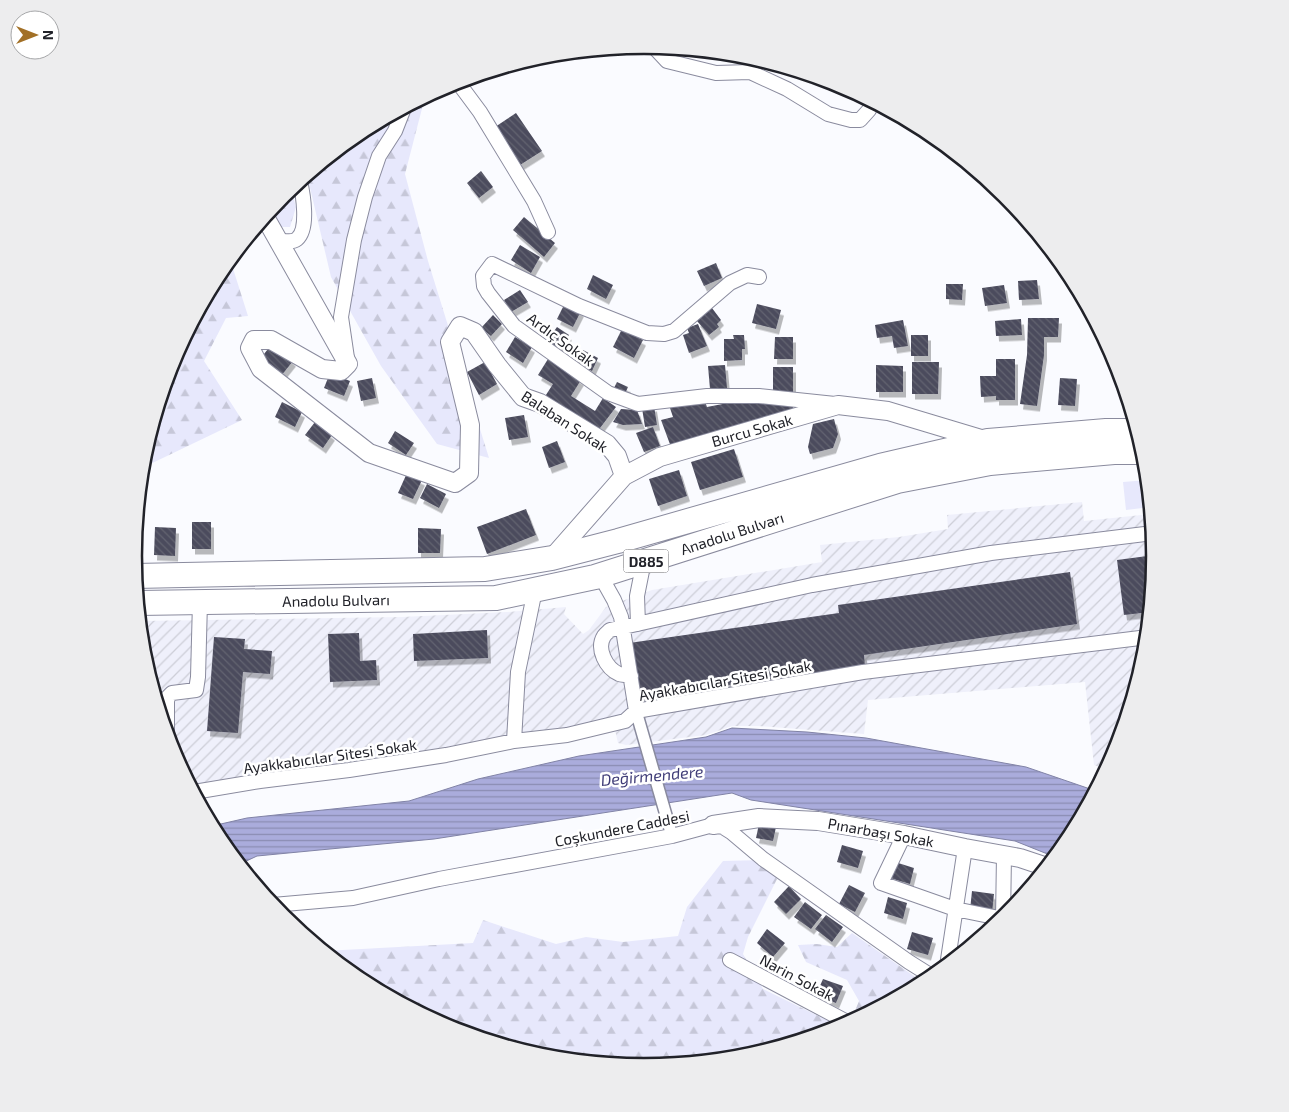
<svg xmlns="http://www.w3.org/2000/svg" width="1289" height="1112" font-family="'Exo 2',sans-serif">
	<style>
		.industrial { fill: url(#industrial-furrows) }
		.grass { fill: #e7e8fc }
		.forest { fill: url(#forest-firs) }
		.water { fill: url(#water-rules); stroke: #8183a6 }
		.building { fill: url(#building-back-hatch); filter: url(#shadow) }
		.lines { fill: none; stroke-linecap: round; stroke-linejoin: round }
		.pedestrian-casing { stroke: #8a8b9e; stroke-width: 14 }
		.minor-casing { stroke: #8a8b9e; stroke-width: 16 }
		.tertiary-casing { stroke: #8a8b9e; stroke-width: 20 }
		.trunk-casing { stroke: #8a8b9e; stroke-width: 26 }
		.pedestrian { stroke: #fff; stroke-width: 11 }
		.minor { stroke: #fff; stroke-width: 14 }
		.tertiary { stroke: #fff; stroke-width: 18 }
		.trunk { stroke: #fff; stroke-width: 24 }
		.labels { text-anchor: middle; dominant-baseline: central; stroke-width: 5; stroke-linejoin: round; paint-order: stroke }
		.shield { fill: #fff; stroke: #646469; stroke-width: 1 }
		.shield-label { font-size: 14px; font-weight: bold; fill: #212229 }
		.street-label { font-size: 15px; fill: #212229; stroke: #fff }
		.water-label { font-size: 16px; font-style: italic; fill: #3f3c77; stroke: #fff }
		.rim { fill: none; stroke: #212229; stroke-width: 2.5 }
	</style>
	<defs>
		<pattern id="industrial-furrows" width="10" height="10" patternUnits="userSpaceOnUse" patternTransform="scale(1.25)"><rect width="10" height="10" fill="#eff0fb"/><path d="M-1 1l2-2M0 10L10 0M9 11l2-2" fill="none" stroke="#cdced7"/></pattern>
		<pattern id="forest-firs" width="22" height="20" patternUnits="userSpaceOnUse" patternTransform="scale(1.25)"><rect width="22" height="20" fill="#e7e8fc"/><path d="M5 1l3.5 6h-7zM16 11l3.5 6h-7z" fill="#c6c7d8"/></pattern>
		<pattern id="water-rules" width="6" height="5" patternUnits="userSpaceOnUse" patternTransform="scale(1.25)"><rect width="6" height="5" fill="#aaacdc"/><path d="M0 2.5h6" fill="none" stroke="#8a8cb2"/></pattern>
		<pattern id="building-back-hatch" width="6" height="6" patternUnits="userSpaceOnUse" patternTransform="scale(1.25)"><rect width="6" height="6" fill="#4c4c5d"/><path d="M-1 5l2 2M0 0l6 6M5-1l2 2" fill="none" stroke="#626371"/></pattern>
		<filter id="shadow"><feDropShadow dx="3" dy="5.5" stdDeviation="0" flood-color="#0004"/></filter>
	</defs>
	<rect width="100%" height="100%" fill="#fafbff"/>
	<path class="industrial" d="M1082,502L1084,521L1151,514L1155,556L1146,656L1116,752L1107,770L1094,765L1085,682L868,700L864,734L759,726H732L706,735L626,745L618,743L615,730L606,721L365,760L244,775L192,789L172,751L143,655L140,621L402,617L507,612L566,607L564,614L583,634L589,630L606,607L652,590L822,562L820,545L899,537L948,529L947,515Z"/>
	<path class="grass" d="M1148,480L1151,507L1126,510L1123,482Z"/>
	<path class="forest" d="M425,97L405,174L428,261L489,458L437,444L381,366L331,277L307,175L361,131Z
		M291,189L296,207L290,227H280L271,210Z
		M230,259L248,316L226,318L204,361L242,420L142,468L143,456L173,360L220,272Z
		M762,860L777,879L748,937L743,954L763,989L841,1027L744,1057L644,1067L545,1057L449,1028L360,981L324,951L473,943L483,920L556,944L586,937L623,942L678,936L687,907L723,861Z
		M852,933L924,983L850,1023L859,1001L847,980L806,962L798,945L817,944L837,947Z"/>
	<path class="water" d="M732,728L807,732L866,738L1026,767L1096,791L1069,840L1055,857L1015,841L751,800L732,793L434,839L257,856L240,864L219,840L212,826L247,818L409,801L478,779L579,756L706,737Z"/>
	<path class="building" d="M516,113L542,151L520,165L495,127Z
		M481,171L493,187L479,198L467,183Z
		M524,217L555,243L544,257L513,230Z
		M520,245L540,257L531,273L511,260Z
		M716,263L722,278L704,286L697,271Z
		M593,275L613,285L606,299L587,289Z
		M1037,280L1039,299L1019,300L1018,281Z
		M946,284H963L962,300L946,299Z
		M1004,285L1007,303L985,306L982,288Z
		M520,290L528,302L511,312L504,300Z
		M565,303L581,311L573,327L557,319Z
		M757,304L781,310L776,329L752,323Z
		M712,308L721,320L717,324L719,327L709,335L697,321Z
		M493,315L502,324L491,336L481,328Z
		M1028,318H1059L1058,337H1044V355L1037,406L1020,404L1027,355Z
		M1021,319L1022,335L996,336L995,321Z
		M903,320L908,346L894,348L892,336L877,338L875,325Z
		M698,324L707,346L689,353L683,335L689,333L687,328Z
		M557,327L569,335L559,350L546,342Z
		M622,329L643,340L634,358L613,347Z
		M733,335H744L745,349H742V360L724,361V339H734Z
		M911,335H928V356H911Z
		M515,337L532,347L523,363L506,352Z
		M775,337H793V359H774Z
		M272,344L293,361L281,376L260,359Z
		M583,350L598,358L592,371L576,363Z
		M548,359L581,380L571,396L595,411L603,398L616,407L597,432L544,398L553,384L538,375Z
		M996,359H1015V400H996V396L981,397L980,376H996Z
		M485,362L497,384L479,395L467,372Z
		M912,362H939L938,394H912Z
		M725,365L727,388L710,389L708,366Z
		M876,365L903,366V392H876Z
		M773,367H793V392L773,393Z
		M330,373L350,381L344,396L324,388Z
		M372,378L376,398L361,401L357,381Z
		M1060,378L1077,379L1075,406L1058,405Z
		M617,382L628,387L624,396L613,390Z
		M697,400L698,405L705,402L707,407L733,402L732,400L792,404L794,411L715,431L671,447L661,420L673,417L669,405Z
		M282,402L302,412L295,427L275,417Z
		M654,406L657,425L645,427L642,408Z
		M621,409L637,410L642,424L623,425L613,422Z
		M524,415L528,437L509,440L505,418Z
		M834,419L838,434L833,448L810,454L808,447L813,424Z
		M315,422L332,435L323,448L305,435Z
		M653,427L660,446L644,452L636,433Z
		M395,431L414,443L406,455L388,443Z
		M557,441L565,462L549,468L542,447Z
		M734,449L743,477L700,490L691,462Z
		M679,470L687,496L658,506L649,479Z
		M407,473L422,480L413,499L398,493Z
		M427,484L446,494L439,508L420,498Z
		M526,509L536,535L487,554L477,527Z
		M192,522H211V549H192Z
		M155,527L176,528L175,556L154,555Z
		M418,528L441,529L440,553H418Z
		M1155,555L1150,612L1124,615L1117,560Z
		M1070,572L1077,624L864,655L865,666L637,698L629,643L839,613L838,605Z
		M487,630L488,658L414,661L413,634Z
		M359,633L360,661L376,660L377,680L330,682L328,634Z
		M214,637L245,639L244,649L272,651L270,674L243,672L238,733L207,731Z
		M759,824L776,827L773,841L756,838Z
		M842,845L863,851L858,868L837,862Z
		M895,862L914,868L910,884L890,878Z
		M849,885L865,893L855,912L839,904Z
		M789,886L801,899L786,914L774,902Z
		M972,891L994,894L992,913L970,910Z
		M888,897L907,903L903,919L884,913Z
		M805,902L822,915L811,929L794,917Z
		M826,915L843,927L832,942L815,929Z
		M767,929L785,943L773,957L757,943Z
		M912,932L933,938L928,955L907,949Z
		M823,979L843,986L836,1003L816,995Z"/>
	<g class="lines">
		<defs>
			<path id="pedestrian" d="M636,711L672,836"/>
			<path id="minor" d="M653,46L667,61L716,73L750,72L787,89L828,114L851,120H860L869,110L873,101
				M457,81L480,112L534,201L548,232
				M278,240C284,241 292,243 297,239C309,229 303,194 300,181
				M759,277L747,275L730,283L674,331L664,334L647,333L579,306L492,264L483,276L484,286L488,293L514,326L608,393L638,404L707,396H759L835,404
				M347,358L341,317L354,240L365,197L379,156L395,131L404,108
				M600,575L614,600L621,617L636,711
				M638,624L637,596L644,561
				M631,676C627,675 622,675 619,674C606,668 596,649 604,636C606,633 608,632 610,630L812,585L991,553L1153,533
				M167,734V698L172,693L196,690L198,677L200,602
				M514,741L518,672L535,590
				M194,792L260,781L349,770L446,755L514,741L567,735L625,721L636,711L863,672L1148,637
				M904,835L881,883L955,909L1004,919
				M273,905L353,898L439,879L672,836L713,825L723,827L731,832L763,859L909,962L933,977
				M1003,919L1004,855
				M730,960L849,1023
				M947,966L965,848"/>
			<path id="tertiary" d="M265,217L348,364L341,371L322,369L271,340H254L250,348L261,369L369,453L455,483L469,473L470,425L450,342L460,326L474,332L497,365L523,397L540,403L607,444L617,456L624,476
				M552,558L624,476L660,457L838,405L888,411L988,441
				M713,825L759,818L818,821L904,835L965,848L1020,858L1047,867"/>
			<path id="trunk" d="M135,576L485,569L552,558L618,541L880,466L988,441L1106,431H1138
				M138,603L496,598L595,577L897,481L990,463L1114,452H1144"/>
		</defs>
		<use href="#pedestrian" class="pedestrian-casing"/>
		<use href="#minor" class="minor-casing"/>
		<use href="#tertiary" class="tertiary-casing"/>
		<use href="#trunk" class="trunk-casing"/>
		<use href="#pedestrian" class="pedestrian"/>
		<use href="#minor" class="minor"/>
		<use href="#tertiary" class="tertiary"/>
		<use href="#trunk" class="trunk"/>
	</g>
	<g class="labels">
		<rect class="shield" x="623.5" y="549.5" width="45" height="23" rx="4"/>
		<g class="shield-label">
			<text x="646" y="561">D885</text>
		</g>
		<g class="street-label">
			<text transform="translate(561 339) rotate(36)">Ardıç Sokak</text>
			<text transform="translate(565 421) rotate(33)">Balaban Sokak</text>
			<text transform="translate(752 430) rotate(-16)">Burcu Sokak</text>
			<text transform="translate(732 533) rotate(-18)">Anadolu Bulvarı</text>
			<text transform="translate(336 600) rotate(-1)">Anadolu Bulvarı</text>
			<text transform="translate(725 680) rotate(-10)">Ayakkabıcılar Sitesi Sokak</text>
			<text transform="translate(330 756) rotate(-8)">Ayakkabıcılar Sitesi Sokak</text>
			<text transform="translate(622 828) rotate(-11)">Coşkundere Caddesi</text>
			<text transform="translate(881 832) rotate(10)">Pınarbaşı Sokak</text>
			<text transform="translate(797 977) rotate(28)">Narin Sokak</text>
		</g>
		<g class="water-label">
			<text transform="translate(652 775) rotate(-5)">Değirmendere</text>
		</g>
	</g>
	<path d="M0 0H1289V1112H0ZM142 556a502 502 0 1 1 1004 0a502 502 0 1 1-1004 0Z" fill="#ededee" fill-rule="evenodd"/>
	<path class="rim" d="M142 556a502 502 0 1 1 1004 0a502 502 0 1 1-1004 0Z"/>
	<g transform="translate(35 35) rotate(90)"><circle r="24" fill="#ffffff" stroke="#a6a7a9"/>
	<path d="M0-4L9 19L0 12L-9 19Z" fill="#a27026"/>
	<text y="-8" font-size="14" font-weight="bold" text-anchor="middle" fill="#212229">N</text>
	</g>
</svg>
